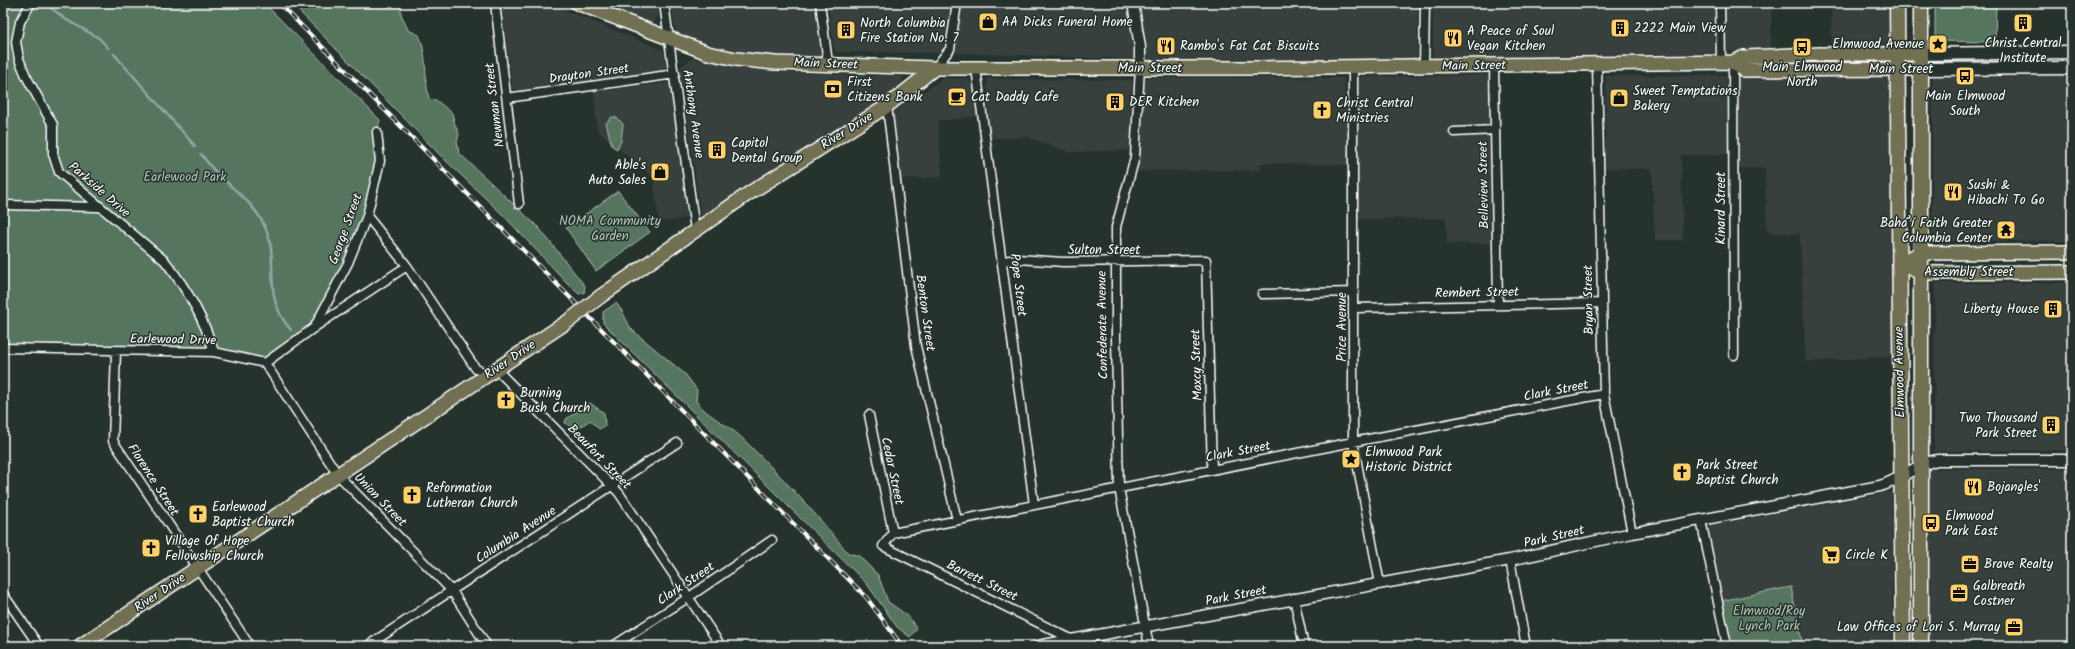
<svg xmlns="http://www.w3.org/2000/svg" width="2075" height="649" font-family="Kalam,sans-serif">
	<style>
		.built { fill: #373f3e }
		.green { fill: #54755f; stroke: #aabaaf }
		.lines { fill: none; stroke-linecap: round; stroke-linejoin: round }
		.stream { stroke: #91a6a7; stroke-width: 2.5 }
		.minor-casing { stroke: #fff; stroke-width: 11 }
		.tertiary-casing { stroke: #fff; stroke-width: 13 }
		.secondary-casing { stroke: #fff; stroke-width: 15 }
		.primary-casing { stroke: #fff; stroke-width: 16 }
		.trunk-casing { stroke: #fff; stroke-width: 17 }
		.minor { stroke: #26332d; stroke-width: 8 }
		.tertiary { stroke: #26332d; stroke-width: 10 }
		.secondary { stroke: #26332d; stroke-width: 12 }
		.primary { stroke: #716f52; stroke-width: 13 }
		.trunk { stroke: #716f52; stroke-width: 14 }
		.rail-casing { stroke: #fff; stroke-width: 4 }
		.rail { stroke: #26332d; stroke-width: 2.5; stroke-dasharray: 8; stroke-linecap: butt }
		.primary-bridge-casing { stroke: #fff; stroke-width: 16; stroke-linecap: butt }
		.primary-bridge { stroke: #716f52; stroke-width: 13 }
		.labels { text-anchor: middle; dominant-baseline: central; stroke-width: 3; stroke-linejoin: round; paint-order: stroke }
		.poi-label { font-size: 13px; fill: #fff; stroke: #26332d; text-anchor: start }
		.street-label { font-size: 13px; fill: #fff; stroke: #26332d }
		.park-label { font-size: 13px; fill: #b2c1b7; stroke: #26332d }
	</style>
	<rect width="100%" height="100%" fill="#26332d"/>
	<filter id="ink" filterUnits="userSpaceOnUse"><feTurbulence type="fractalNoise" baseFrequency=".025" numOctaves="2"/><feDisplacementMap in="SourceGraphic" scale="8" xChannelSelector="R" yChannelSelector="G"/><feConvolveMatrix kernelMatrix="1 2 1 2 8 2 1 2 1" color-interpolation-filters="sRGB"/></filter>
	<g filter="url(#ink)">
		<path class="built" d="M501,3H547L663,50L668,70L513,91Z
			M598,3H657L659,16L652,23Z
			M671,3H814L821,56L744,55L676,33Z
			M827,3H899L900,10L952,4L942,53L835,52Z
			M962,3H1127L1134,59L955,53Z
			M1140,3H1418L1417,58L1147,62Z
			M1433,3H1714V53L1433,58Z
			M1724,3H1771V50L1724,51Z
			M1831,3H1894L1895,49L1832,50Z
			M692,58L777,72L902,76L904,85L701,216L680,68Z
			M1490,75V243L1447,244L1446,218L1358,219L1359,77Z
			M1726,75L1729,154L1681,155L1683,240H1655L1652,169L1605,168L1606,76Z
			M1933,75H2072V241H1932Z
			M1890,76L1892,356L1806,362L1800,234L1767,232L1765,168H1737L1739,77Z
			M1193,77L1344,78L1349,165L1260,163V170L1134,171L1144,79L1146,78Z
			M944,78L968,79L973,85L978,116L938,121L942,177L901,179L893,112Z
			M987,79L1132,80V150L1069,152L1028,137L989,138Z
			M672,82L689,218L659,222L653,177L597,130L594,92Z
			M1935,283H2072V450L1934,451Z
			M1929,469H2072V641L1930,640L1928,556Z
			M1892,492L1893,646H1803L1790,587L1720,601L1707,526Z"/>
		<path class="green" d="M3,3H264L380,120L377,132L380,161L367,216L315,327L265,363L214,352L3,348Z
			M291,3H401V14L408,30L419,35C428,55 424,78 429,99L436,100L452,113L455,125L459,134L457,142L459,153L539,228L585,286L584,293L579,294L571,287L503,215L442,157Z
			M1935,3H1996L1995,42L1935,41Z
			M612,117H616L623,124L621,141L617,149L612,146L606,123Z
			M618,191L650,232L596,271L566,228Z
			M616,303L622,311L631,329L686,375L697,390L696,401C708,417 727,424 741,437C779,474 815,512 848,553L859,556L878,575L888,602L908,616L917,629L910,637L897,627L867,584L603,323V312Z
			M590,403L604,413L605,426L599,429L590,420L579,428L569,426L565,423L566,419Z
			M1791,587L1803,646H1729L1720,601Z"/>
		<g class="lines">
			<path class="stream" d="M45,3L65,19L99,38L108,48
				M114,54L195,146
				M201,154C207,162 214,171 221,177C238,193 255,205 265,227C281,262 260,295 291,330"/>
			<defs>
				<path id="minor" d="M31,3L20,22L16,42L19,59L26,76L53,125V154L59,172L165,261C187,289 204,318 214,352
					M495,3L519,204
					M664,3L695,230
					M820,3L828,63
					M1720,3L1721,62
					M1733,62L1734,355
					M1597,64L1604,394L1632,533
					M1494,66L1498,304
					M1424,67L1425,3
					M935,68L950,49L957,3
					M976,68L1034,505
					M1140,68L1135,157L1116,227V338L1119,488L1149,646
					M1353,68V442L1380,584
					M507,98L675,74
					M887,106L916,346L957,520
					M1454,132L1495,130
					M3,205L98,207
					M367,216L407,266L476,369L486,373L496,369L619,493L721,646
					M1003,261L1018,259L1063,262L1206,260L1212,470
					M1262,294L1354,292
					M1354,308L1601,303
					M315,326L348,263L367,216L380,161L377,132
					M3,348L214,352L265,363L315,327L407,266
					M116,351L113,441L250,646
					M265,363L338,475L452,591L487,646
					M869,415L893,533
					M1701,520L1727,646
					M1510,560L1526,646
					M3,594L39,646
					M1294,598L1304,646
					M1071,639L883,546L893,533L1353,442L1604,394
					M367,646L677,443
					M613,646L689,597L772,540"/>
				<path id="tertiary" d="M1133,3L1140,47V68
					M1038,646L1510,560L1632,533L1880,486C1901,480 1916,464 1937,460H2072"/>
				<path id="secondary" d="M1921,54L2072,52
					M1921,69L2072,68"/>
				<path id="primary" d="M577,3L708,53L736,59L775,63L935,68H1255L1733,62L1744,57L1820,54H1921
					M1733,62L1744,70L1921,69
					M1899,263L1921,273L2072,272
					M1899,263L1921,253L2072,252
					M601,296L748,194L887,106L935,68
					M80,646L570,320"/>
				<path id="trunk" d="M1897,3L1903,646
					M1921,3V646"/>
			</defs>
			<use href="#minor" class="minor-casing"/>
			<use href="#tertiary" class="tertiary-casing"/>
			<use href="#secondary" class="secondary-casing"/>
			<use href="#primary" class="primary-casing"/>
			<use href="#trunk" class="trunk-casing"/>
			<use href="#minor" class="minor"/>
			<use href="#tertiary" class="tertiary"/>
			<use href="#secondary" class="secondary"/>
			<use href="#primary" class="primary"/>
			<use href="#trunk" class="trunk"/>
			<defs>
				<path id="rail" d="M279,3L866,597L902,646"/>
			</defs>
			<use href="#rail" class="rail-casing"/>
			<use href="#rail" class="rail"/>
			<defs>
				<path id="primary-bridge" d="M570,320L601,296"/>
			</defs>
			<use href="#primary-bridge" class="primary-bridge-casing"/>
			<use href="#primary-bridge" class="primary-bridge"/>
		</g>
	</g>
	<defs>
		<symbol id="shop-square" viewBox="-11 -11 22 22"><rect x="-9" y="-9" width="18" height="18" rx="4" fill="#ffd166" stroke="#26332d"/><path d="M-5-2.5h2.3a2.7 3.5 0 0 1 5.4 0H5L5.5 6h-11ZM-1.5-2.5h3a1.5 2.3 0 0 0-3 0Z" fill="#111"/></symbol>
		<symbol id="building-square" viewBox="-11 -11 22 22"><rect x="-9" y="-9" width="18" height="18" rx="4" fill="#ffd166" stroke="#26332d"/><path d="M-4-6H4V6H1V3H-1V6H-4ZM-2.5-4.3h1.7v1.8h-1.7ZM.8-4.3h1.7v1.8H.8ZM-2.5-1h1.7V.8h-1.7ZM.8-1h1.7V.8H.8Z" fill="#111"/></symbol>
		<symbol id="restaurant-square" viewBox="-11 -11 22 22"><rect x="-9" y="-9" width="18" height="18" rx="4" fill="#ffd166" stroke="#26332d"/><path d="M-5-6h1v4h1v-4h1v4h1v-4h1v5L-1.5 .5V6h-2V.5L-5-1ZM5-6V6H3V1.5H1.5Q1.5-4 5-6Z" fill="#111"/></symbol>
		<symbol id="sight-square" viewBox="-11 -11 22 22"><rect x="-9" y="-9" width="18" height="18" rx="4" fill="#ffd166" stroke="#26332d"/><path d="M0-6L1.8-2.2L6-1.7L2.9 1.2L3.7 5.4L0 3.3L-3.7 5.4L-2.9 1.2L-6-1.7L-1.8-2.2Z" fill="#111"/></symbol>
		<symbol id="bus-square" viewBox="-11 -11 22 22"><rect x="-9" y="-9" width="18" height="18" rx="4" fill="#ffd166" stroke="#26332d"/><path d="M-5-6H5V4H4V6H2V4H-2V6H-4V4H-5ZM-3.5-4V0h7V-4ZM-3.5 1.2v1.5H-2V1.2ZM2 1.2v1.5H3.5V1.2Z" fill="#111"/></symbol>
		<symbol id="bank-square" viewBox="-11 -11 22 22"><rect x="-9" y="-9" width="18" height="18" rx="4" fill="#ffd166" stroke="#26332d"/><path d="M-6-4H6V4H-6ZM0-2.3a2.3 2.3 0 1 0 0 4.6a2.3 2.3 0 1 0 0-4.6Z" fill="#111"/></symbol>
		<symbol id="cafe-square" viewBox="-11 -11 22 22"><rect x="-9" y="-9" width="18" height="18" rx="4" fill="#ffd166" stroke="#26332d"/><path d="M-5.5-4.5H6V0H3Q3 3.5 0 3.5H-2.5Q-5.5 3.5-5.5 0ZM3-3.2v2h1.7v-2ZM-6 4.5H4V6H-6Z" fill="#111"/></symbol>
		<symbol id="church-square" viewBox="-11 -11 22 22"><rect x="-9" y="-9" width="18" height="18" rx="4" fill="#ffd166" stroke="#26332d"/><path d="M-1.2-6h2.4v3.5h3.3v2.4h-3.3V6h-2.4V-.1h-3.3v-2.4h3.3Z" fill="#111"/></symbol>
		<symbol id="temple-square" viewBox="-11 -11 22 22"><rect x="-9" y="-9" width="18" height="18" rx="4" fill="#ffd166" stroke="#26332d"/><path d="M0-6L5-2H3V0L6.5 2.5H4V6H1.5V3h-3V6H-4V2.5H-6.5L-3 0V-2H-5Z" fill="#111"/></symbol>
		<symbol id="supermarket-square" viewBox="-11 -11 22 22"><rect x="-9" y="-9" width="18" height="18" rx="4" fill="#ffd166" stroke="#26332d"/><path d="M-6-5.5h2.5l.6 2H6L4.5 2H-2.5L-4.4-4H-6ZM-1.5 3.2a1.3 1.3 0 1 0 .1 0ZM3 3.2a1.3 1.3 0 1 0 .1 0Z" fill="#111"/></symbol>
		<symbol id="office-square" viewBox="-11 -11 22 22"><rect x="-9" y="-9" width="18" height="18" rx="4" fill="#ffd166" stroke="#26332d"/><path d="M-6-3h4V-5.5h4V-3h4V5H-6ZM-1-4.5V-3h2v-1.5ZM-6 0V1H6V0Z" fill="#111"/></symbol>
	</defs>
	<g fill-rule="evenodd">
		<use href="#shop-square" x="977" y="11" width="22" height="22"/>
		<use href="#building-square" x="2012" y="12" width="22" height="22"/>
		<use href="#building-square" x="1609" y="17" width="22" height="22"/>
		<use href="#building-square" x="835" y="19" width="22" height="22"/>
		<use href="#restaurant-square" x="1442" y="27" width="22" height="22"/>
		<use href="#sight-square" x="1927" y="33" width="22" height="22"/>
		<use href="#restaurant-square" x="1155" y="35" width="22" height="22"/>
		<use href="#bus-square" x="1791" y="36" width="22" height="22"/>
		<use href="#bus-square" x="1954" y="65" width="22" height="22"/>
		<use href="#bank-square" x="822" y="78" width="22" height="22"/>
		<use href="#cafe-square" x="946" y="86" width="22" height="22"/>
		<use href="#shop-square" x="1608" y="87" width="22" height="22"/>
		<use href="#building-square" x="1104" y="91" width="22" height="22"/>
		<use href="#church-square" x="1311" y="99" width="22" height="22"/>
		<use href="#building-square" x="706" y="139" width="22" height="22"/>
		<use href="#shop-square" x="649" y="161" width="22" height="22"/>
		<use href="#restaurant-square" x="1942" y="181" width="22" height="22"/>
		<use href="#temple-square" x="1995" y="219" width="22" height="22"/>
		<use href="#building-square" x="2042" y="298" width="22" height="22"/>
		<use href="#church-square" x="495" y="389" width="22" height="22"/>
		<use href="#building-square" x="2040" y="414" width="22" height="22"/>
		<use href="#sight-square" x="1340" y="448" width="22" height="22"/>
		<use href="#church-square" x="1671" y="461" width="22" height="22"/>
		<use href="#restaurant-square" x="1962" y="476" width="22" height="22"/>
		<use href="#church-square" x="401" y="484" width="22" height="22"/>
		<use href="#church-square" x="187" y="503" width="22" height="22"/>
		<use href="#bus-square" x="1920" y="512" width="22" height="22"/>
		<use href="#church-square" x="140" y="537" width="22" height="22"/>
		<use href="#supermarket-square" x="1820" y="544" width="22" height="22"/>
		<use href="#office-square" x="1959" y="553" width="22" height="22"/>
		<use href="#office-square" x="1948" y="582" width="22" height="22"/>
		<use href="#office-square" x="2003" y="616" width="22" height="22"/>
	</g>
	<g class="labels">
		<g class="poi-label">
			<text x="1002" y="22">AA Dicks Funeral Home</text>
			<text x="860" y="23">North Columbia<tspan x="860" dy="15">Fire Station No. 7</tspan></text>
			<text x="1634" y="28">2222 Main View</text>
			<text x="1467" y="31">A Peace of Soul<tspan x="1467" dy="15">Vegan Kitchen</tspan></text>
			<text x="2023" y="43" text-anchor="middle">Christ Central<tspan x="2023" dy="15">Institute</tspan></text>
			<text x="1924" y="44" text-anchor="end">Elmwood Avenue</text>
			<text x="1180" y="46">Rambo's Fat Cat Biscuits</text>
			<text x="1802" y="67" text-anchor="middle">Main Elmwood<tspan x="1802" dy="15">North</tspan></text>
			<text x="847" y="82">First<tspan x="847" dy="15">Citizens Bank</tspan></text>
			<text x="1633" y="91">Sweet Temptations<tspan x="1633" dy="15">Bakery</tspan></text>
			<text x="1965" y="96" text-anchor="middle">Main Elmwood<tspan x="1965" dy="15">South</tspan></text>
			<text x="971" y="97">Cat Daddy Cafe</text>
			<text x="1129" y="102">DER Kitchen</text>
			<text x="1336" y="103">Christ Central<tspan x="1336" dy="15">Ministries</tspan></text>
			<text x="731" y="143">Capitol<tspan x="731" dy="15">Dental Group</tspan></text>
			<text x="646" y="165" text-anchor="end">Able's<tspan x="646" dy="15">Auto Sales</tspan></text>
			<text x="1967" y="185">Sushi &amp;<tspan x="1967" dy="15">Hibachi To Go</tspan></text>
			<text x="1992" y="223" text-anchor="end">Bahá’í Faith Greater<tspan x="1992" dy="15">Columbia Center</tspan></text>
			<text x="2039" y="309" text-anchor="end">Liberty House</text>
			<text x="520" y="393">Burning<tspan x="520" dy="15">Bush Church</tspan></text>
			<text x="2037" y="418" text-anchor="end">Two Thousand<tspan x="2037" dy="15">Park Street</tspan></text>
			<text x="1365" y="452">Elmwood Park<tspan x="1365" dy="15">Historic District</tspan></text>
			<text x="1696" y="465">Park Street<tspan x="1696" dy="15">Baptist Church</tspan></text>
			<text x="1987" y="487">Bojangles'</text>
			<text x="426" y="488">Reformation<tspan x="426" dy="15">Lutheran Church</tspan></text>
			<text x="212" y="507">Earlewood<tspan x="212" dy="15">Baptist Church</tspan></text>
			<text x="1945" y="516">Elmwood<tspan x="1945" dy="15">Park East</tspan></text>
			<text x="165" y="541">Village Of Hope<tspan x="165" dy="15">Fellowship Church</tspan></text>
			<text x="1845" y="555">Circle K</text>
			<text x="1984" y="564">Brave Realty</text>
			<text x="1973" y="586">Galbreath<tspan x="1973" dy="15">Costner</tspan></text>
			<text x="2000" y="627" text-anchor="end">Law Offices of Lori S. Murray</text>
		</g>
		<g class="street-label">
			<text transform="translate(826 64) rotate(2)">Main Street</text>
			<text transform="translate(1474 66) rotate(-1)">Main Street</text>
			<text x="1150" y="68">Main Street</text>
			<text x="1901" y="69">Main Street</text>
			<text transform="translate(589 74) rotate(-8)">Drayton Street</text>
			<text transform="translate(495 105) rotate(-97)">Newman Street</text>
			<text transform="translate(693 114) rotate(82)">Anthony Avenue</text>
			<text transform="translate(847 131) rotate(-32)">River Drive</text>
			<text transform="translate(1484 185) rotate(-91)">Belleview Street</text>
			<text transform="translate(99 190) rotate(41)">Parkside Drive</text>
			<text transform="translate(1721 208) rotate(-90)">Kinard Street</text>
			<text transform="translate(346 229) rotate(-70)">George Street</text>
			<text x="1104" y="250">Sulton Street</text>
			<text x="1969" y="272">Assembly Street</text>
			<text transform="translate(1018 285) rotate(83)">Pope Street</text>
			<text transform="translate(1477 293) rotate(-1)">Rembert Street</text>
			<text transform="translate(1589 300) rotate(-91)">Bryan Street</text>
			<text transform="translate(925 313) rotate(82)">Benton Street</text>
			<text transform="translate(1103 325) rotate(-91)">Confederate Avenue</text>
			<text transform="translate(1342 327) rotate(-90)">Price Avenue</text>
			<text transform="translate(173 340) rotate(1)">Earlewood Drive</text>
			<text transform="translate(510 360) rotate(-34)">River Drive</text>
			<text transform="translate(1197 365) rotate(-92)">Maxcy Street</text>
			<text transform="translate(1900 372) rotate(-91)">Elmwood Avenue</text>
			<text transform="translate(1556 391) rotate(-11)">Clark Street</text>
			<text transform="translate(1238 452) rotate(-11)">Clark Street</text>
			<text transform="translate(599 457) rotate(46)">Beaufort Street</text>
			<text transform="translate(892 471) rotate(78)">Cedar Street</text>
			<text transform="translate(153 480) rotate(57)">Florence Street</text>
			<text transform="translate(380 500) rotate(46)">Union Street</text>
			<text transform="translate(516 535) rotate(-33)">Columbia Avenue</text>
			<text transform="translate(1554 537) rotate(-13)">Park Street</text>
			<text transform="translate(982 581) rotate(26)">Barrett Street</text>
			<text transform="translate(686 584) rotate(-34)">Clark Street</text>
			<text transform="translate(160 593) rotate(-34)">River Drive</text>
			<text transform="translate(1236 596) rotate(-11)">Park Street</text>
		</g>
		<g class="park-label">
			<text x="185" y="177">Earlewood Park</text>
			<text x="610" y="221">NOMA Community<tspan x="610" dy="15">Garden</tspan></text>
			<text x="1769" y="611">Elmwood/Roy<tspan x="1769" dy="15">Lynch Park</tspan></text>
		</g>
	</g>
	<rect width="2075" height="649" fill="none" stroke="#26332d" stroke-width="16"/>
	<rect x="8" y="8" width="2059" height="633" fill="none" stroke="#fff" stroke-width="1.5" filter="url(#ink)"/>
</svg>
